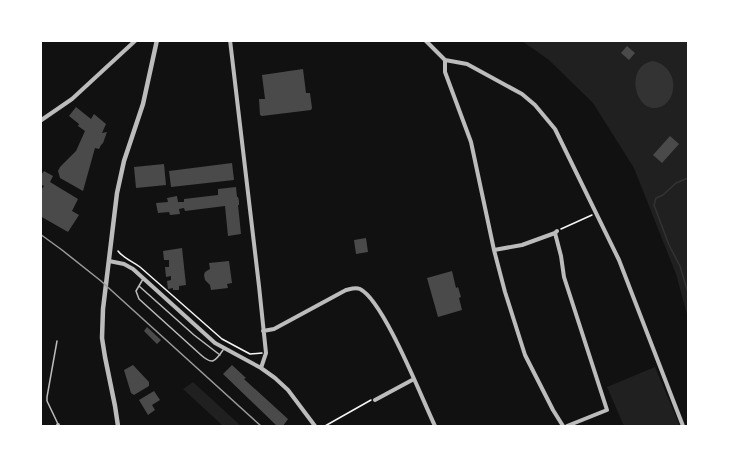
<svg xmlns="http://www.w3.org/2000/svg" width="729" height="467" font-family="'Roboto Condensed',sans-serif">
	<style>
		.green { fill: #202020 }
		.water { fill: #333 }
		.lines { fill: none; stroke-linecap: round; stroke-linejoin: round }
		.stream { stroke: #333; stroke-width: 1.5 }
		.building { fill: #4a4a4a }
		.path { stroke: #f5f5f5; stroke-width: 1.5 }
		.service { stroke: #bcbcbc; stroke-width: 1.5 }
		.minor { stroke: #bcbcbc; stroke-width: 4 }
		.tertiary { stroke: #bcbcbc; stroke-width: 4.5 }
		.rail { stroke: #9a9a9a; stroke-width: 1.5 }
	</style>
	<rect width="100%" height="100%" fill="#111"/>
	<path class="green" d="M522,41H688V318L676,274L634,168L593,103L549,60Z
		M655,367L680,426H624L607,387Z
		M193,382L241,426H223L183,389Z"/>
	<path class="water" d="M653,61C668,64 677,79 672,94C670,100 666,105 660,107C636,116 623,66 653,61Z"/>
	<g class="lines">
		<path class="stream" d="M688,178L676,183L663,195L656,198L654,205L669,245L680,266L688,293"/>
	</g>
	<path class="building" d="M627,46L635,53L629,60L621,53Z
		M303,69L306,93H310L312,108L311,110L262,116L260,115L259,99H265L262,75Z
		M76,107L91,119L94,114L106,124L102,133L107,132L103,143L101,145L99,149L95,148L83,191L60,178L58,171L60,167L76,151L85,131L78,126L79,124L69,116Z
		M670,136L679,144L662,163L653,155Z
		M232,163L234,180L171,187L169,171Z
		M164,164L166,185L136,188L134,167Z
		M44,171L53,176L50,182L78,199L72,211L79,215L68,232L40,216V191L44,186L40,184V176Z
		M236,187L237,197H238L239,201V205H238L241,234L228,236L225,206L185,211L184,208L179,209L180,214L170,215L169,212L158,213L156,203L168,202L167,198L177,196L178,202H184V199L218,195V189Z
		M366,238L368,252L356,254L354,240Z
		M182,248L186,285L179,286V290H173V288L168,289L167,281L171,280V276L166,277L165,267H169V260H164L163,251Z
		M229,261L232,283L227,284L228,288L211,290L210,285L205,280L204,275L205,272L210,269L209,263Z
		M452,271L456,288L458,287L461,297L459,298L462,310L438,317L427,278Z
		M147,327L161,340L157,344L144,331Z
		M133,365L149,382V386L134,395L131,393L124,370Z
		M232,365L246,378L244,379L288,419L283,426H277L223,374Z
		M154,391L160,400L152,405L155,410L148,415L139,400Z"/>
	<g class="lines">
		<path class="path" d="M561,229L592,215
			M118,251C123,258 132,261 140,267L222,339L250,354L262,353
			M325,426L371,400"/>
		<path class="service" d="M143,279L136,291L139,299L201,355C212,365 215,362 223,350
			M139,286L194,335L220,355
			M57,341L47,397V401L58,424"/>
		<path class="minor" d="M230,40L259,286L266,353L261,368
			M425,40L445,60L467,64L522,94L535,105L555,129L619,260L683,426
			M445,60V72L471,142L494,250L505,292L525,355L553,410L563,426
			M40,121L72,99L136,40
			M555,233L561,256L564,277L607,410L567,426
			M494,250L522,245L555,233L557,231
			M109,261L124,264L133,269L215,343L261,368L275,378L288,390L315,426
			M263,331L274,329L346,290C351,289 355,287 360,289C384,301 422,399 435,426
			M375,400L414,379
			M58,425V426"/>
		<path class="tertiary" d="M118,426L115,406L105,357L102,338L103,309L117,193L124,161L143,104L157,40"/>
		<path class="rail" d="M40,234L62,250L101,281L261,426"/>
	</g>
	<rect width="729" height="467" fill="none" stroke="#ffffff" stroke-width="84"/>
</svg>
